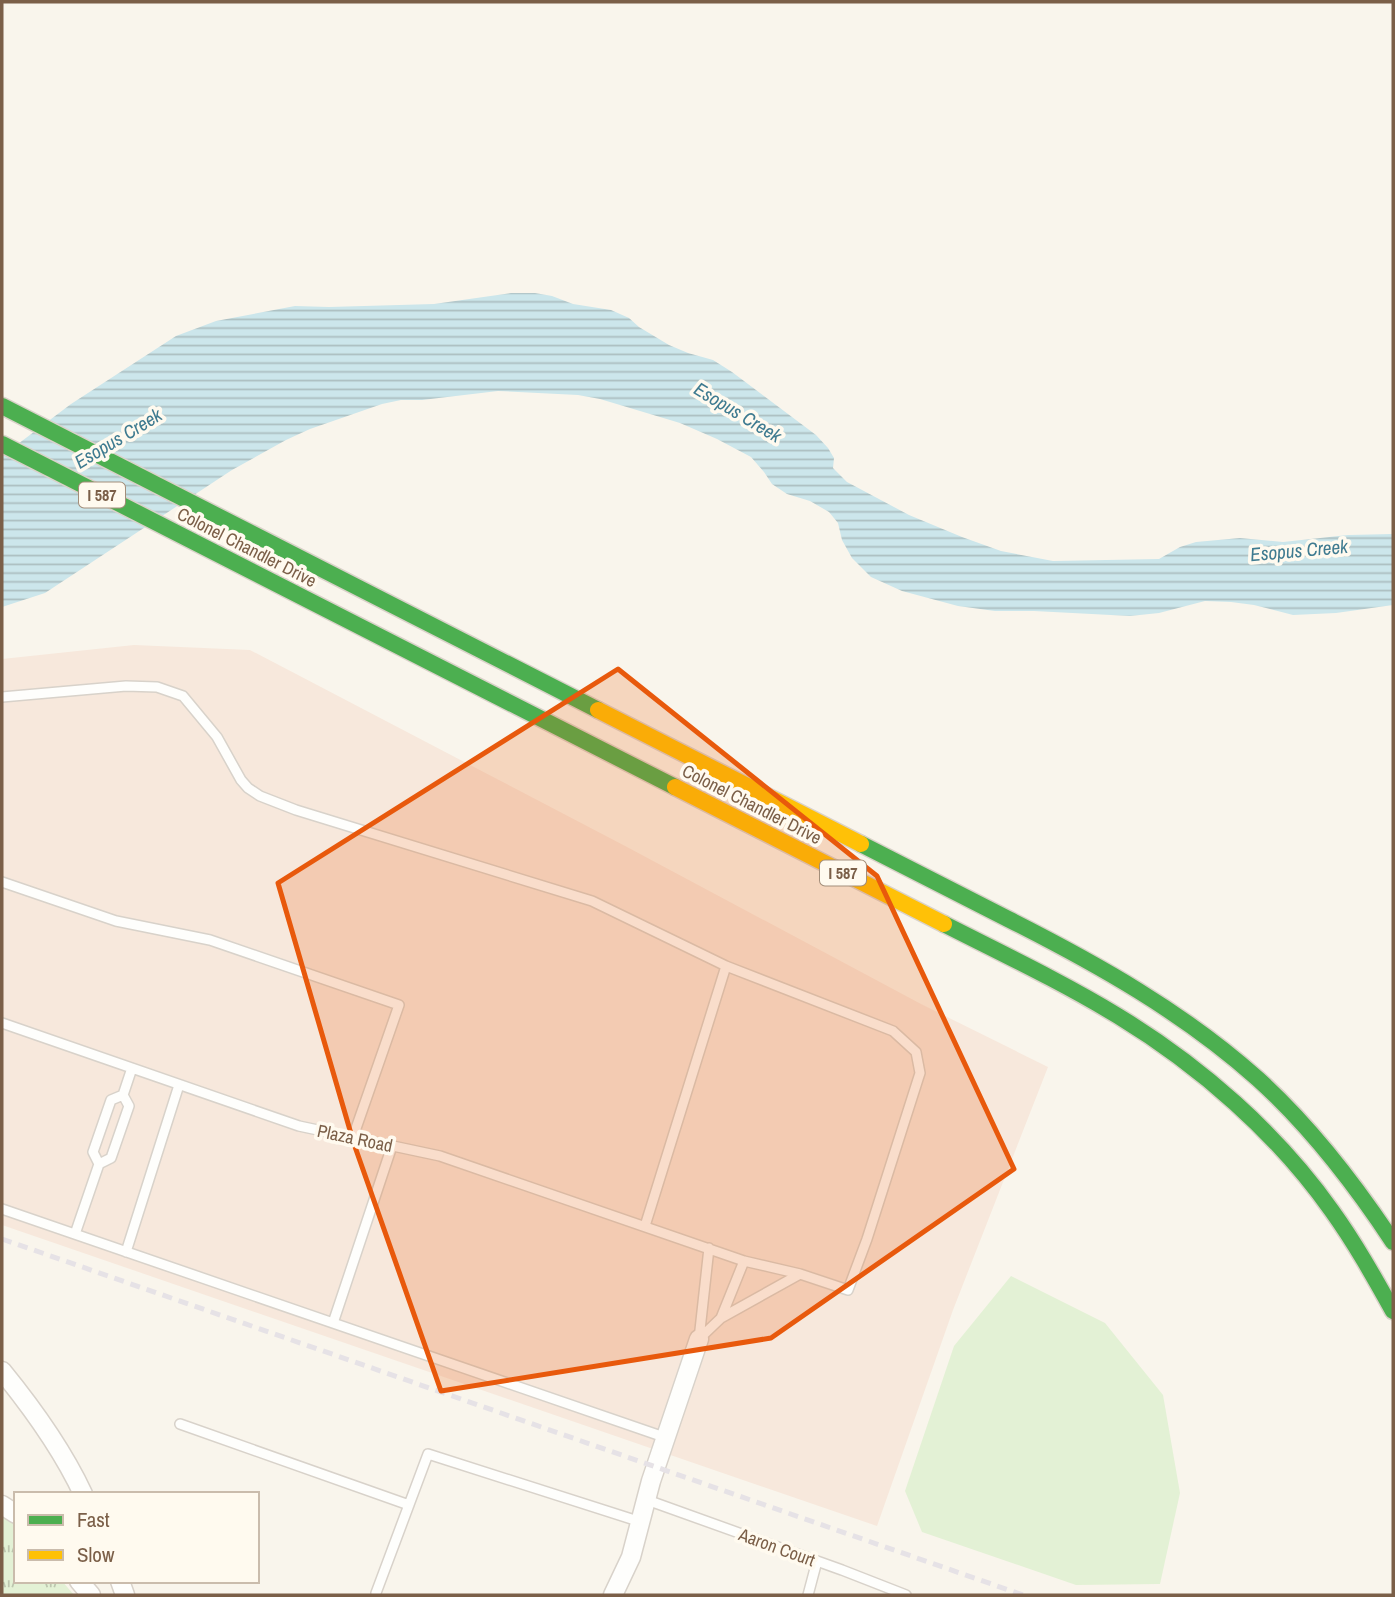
<svg xmlns="http://www.w3.org/2000/svg" width="1395" height="1597" font-family="'Archivo Narrow',sans-serif">
	<style>
		.commercial { fill: #f7e8dc }
		.park { fill: url(#park-tufts) }
		.pitch { fill: #e3f1d5 }
		.water { fill: url(#water-rules) }
		.lines { fill: none; stroke-linecap: round; stroke-linejoin: round }
		.lane-casing { stroke: #d8d2ca; stroke-width: 12 }
		.street-casing { stroke: #d8d2ca; stroke-width: 21 }
		.fast-casing { stroke: #dad2c9; stroke-width: 19 }
		.slow-casing { stroke: #dad2c9; stroke-width: 19 }
		.lane { stroke: #fefefc; stroke-width: 9 }
		.street { stroke: #fefefc; stroke-width: 18 }
		.fast { stroke: #4caf50; stroke-width: 16 }
		.slow { stroke: #ffc107; stroke-width: 16 }
		.rail { stroke: #e6e2e6; stroke-width: 5; stroke-dasharray: 10 7; stroke-linecap: butt }
		.marked { fill: #e8590c; fill-opacity: 0.2; stroke: #e8590c; stroke-width: 5; stroke-linejoin: round }
		.labels { text-anchor: middle; dominant-baseline: central; stroke-width: 7; stroke-linejoin: round; paint-order: stroke }
		.shield { fill: #fffaef; stroke: #a38e7a; stroke-width: 2 }
		.shield-label { font-size: 16px; font-weight: bold; fill: #7b5f48 }
		.street-label { font-size: 18px; fill: #7b5f48; stroke: #fffaef }
		.water-label { font-size: 19px; font-style: italic; fill: #3f7b90; stroke: #fffaef }
	</style>
	<defs>
		<pattern id="park-tufts" width="24" height="20" patternUnits="userSpaceOnUse" patternTransform="scale(1.75)"><rect width="24" height="20" fill="#e3f1d5"/><path d="M3 7l-1-3M5 7V3M7 7l1-3M15 17l-1-3M17 17v-4M19 17l1-3" fill="none" stroke="#bdc6af"/></pattern>
		<pattern id="water-rules" width="6" height="5" patternUnits="userSpaceOnUse" patternTransform="scale(1.75)"><rect width="6" height="5" fill="#cce6eb"/><path d="M0 2.5h6" fill="none" stroke="#abbec0"/></pattern>
	</defs>
	<rect width="100%" height="100%" fill="#f9f5ec"/>
	<path class="commercial" d="M134,645L250,650L627,847L921,1004L1048,1067L953,1310L877,1526L2,1225V659Z"/>
	<path class="park" d="M2,1516L12,1520L16,1524V1581H62L74,1595H2Z"/>
	<path class="pitch" d="M1011,1276L1105,1323L1163,1395L1180,1493L1160,1584L1076,1585L922,1532L905,1491L954,1346Z"/>
	<path class="water" d="M511,293H535L552,296L573,304L611,310L629,318L639,327L669,345L688,353L713,360L732,372L816,435L828,448L834,458L833,468L847,482L909,515L962,537L1001,551L1053,561L1159,559L1180,547L1196,542L1240,538L1283,542L1348,535L1393,534V605L1336,613L1293,615L1254,605L1231,602L1205,601L1159,613L1130,616L1034,611H995L958,606L902,591L871,577L852,558L842,540L838,523L829,512L810,501L787,494L772,484L764,472L751,457L717,439L680,423L600,399L578,395L498,391L422,400H401L382,404L310,429L286,440L232,470L45,593L2,607V456L71,404L176,336L216,321L295,306L329,307L434,304Z"/>
	<g class="lines">
		<defs>
			<path id="lane" d="M2,697L126,686L157,687L183,696L217,737L241,780L248,788L260,796L296,810L592,901L726,966L893,1031L916,1052L920,1073L867,1239L848,1290L800,1274L744,1261L440,1156L299,1126L2,1023
				M2,882L116,921L210,940L399,1005L353,1137
				M99,1164L93,1152L111,1100L123,1095
				M2,1209L664,1437
				M645,1226L726,966
				M75,1234L99,1164L111,1158L129,1106L123,1095L132,1068
				M126,1252L179,1085
				M721,1318L800,1274
				M333,1323L392,1146
				M699,1339L721,1318L744,1261
				M699,1339L709,1248
				M180,1424L409,1505
				M647,1500L842,1570L906,1595
				M376,1593L428,1454L641,1522
				M808,1595L817,1561"/>
			<path id="street" d="M2,1371C33,1409 62,1449 83,1494
				M2,1505L16,1514
				M79,1581L91,1595
				M120,1581L125,1595
				M613,1595L631,1557L651,1481L699,1339"/>
			<path id="fast" d="M2,406L598,710
				M2,444L675,787
				M861,844C910,869 959,894 1008,919C1097,964 1183,1012 1258,1079C1311,1127 1354,1183 1393,1242
				M944,924C1003,954 1062,982 1118,1016C1200,1066 1277,1133 1332,1211C1355,1243 1374,1277 1393,1311"/>
			<path id="slow" d="M598,710L861,844
				M675,787L944,924"/>
		</defs>
		<use href="#lane" class="lane-casing"/>
		<use href="#street" class="street-casing"/>
		<use href="#fast" class="fast-casing"/>
		<use href="#slow" class="slow-casing"/>
		<use href="#lane" class="lane"/>
		<use href="#street" class="street"/>
		<use href="#fast" class="fast"/>
		<use href="#slow" class="slow"/>
		<path class="rail" d="M2,1239L1023,1595"/>
	</g>
	<path class="marked" d="M618,669L877,876L1014,1169L771,1338L441,1391L354,1144L278,883Z"/>
	<g class="labels">
		<g class="shield">
			<rect x="79" y="482.5" width="46" height="25" rx="5"/>
			<rect x="820" y="860.5" width="46" height="25" rx="5"/>
		</g>
		<g class="shield-label">
			<text x="102" y="495">I 587</text>
			<text x="843" y="873">I 587</text>
		</g>
		<g class="street-label">
			<text transform="translate(247 547) rotate(27)">Colonel Chandler Drive</text>
			<text transform="translate(752 804) rotate(27)">Colonel Chandler Drive</text>
			<text transform="translate(355 1138) rotate(12)">Plaza Road</text>
			<text transform="translate(777 1547) rotate(20)">Aaron Court</text>
		</g>
		<g class="water-label">
			<text transform="translate(738 412) rotate(31)">Esopus Creek</text>
			<text transform="translate(118 438) rotate(-31)">Esopus Creek</text>
			<text transform="translate(1299 550) rotate(-5)">Esopus Creek</text>
		</g>
	</g>
	<rect width="1395" height="1597" fill="none" stroke="#7b5f48" stroke-width="7"/>
	<rect x="14" y="1492" width="245" height="91" fill="#fffaef" stroke="#cabcac" stroke-width="2"/>
	<rect x="28" y="1515" width="35" height="10" fill="#4caf50" stroke="#cabcac" stroke-width="2"/>
	<text x="77" y="1527" font-size="21" fill="#7b5f48">Fast</text>
	<rect x="28" y="1550" width="35" height="10" fill="#ffc107" stroke="#cabcac" stroke-width="2"/>
	<text x="77" y="1562" font-size="21" fill="#7b5f48">Slow</text>
</svg>
